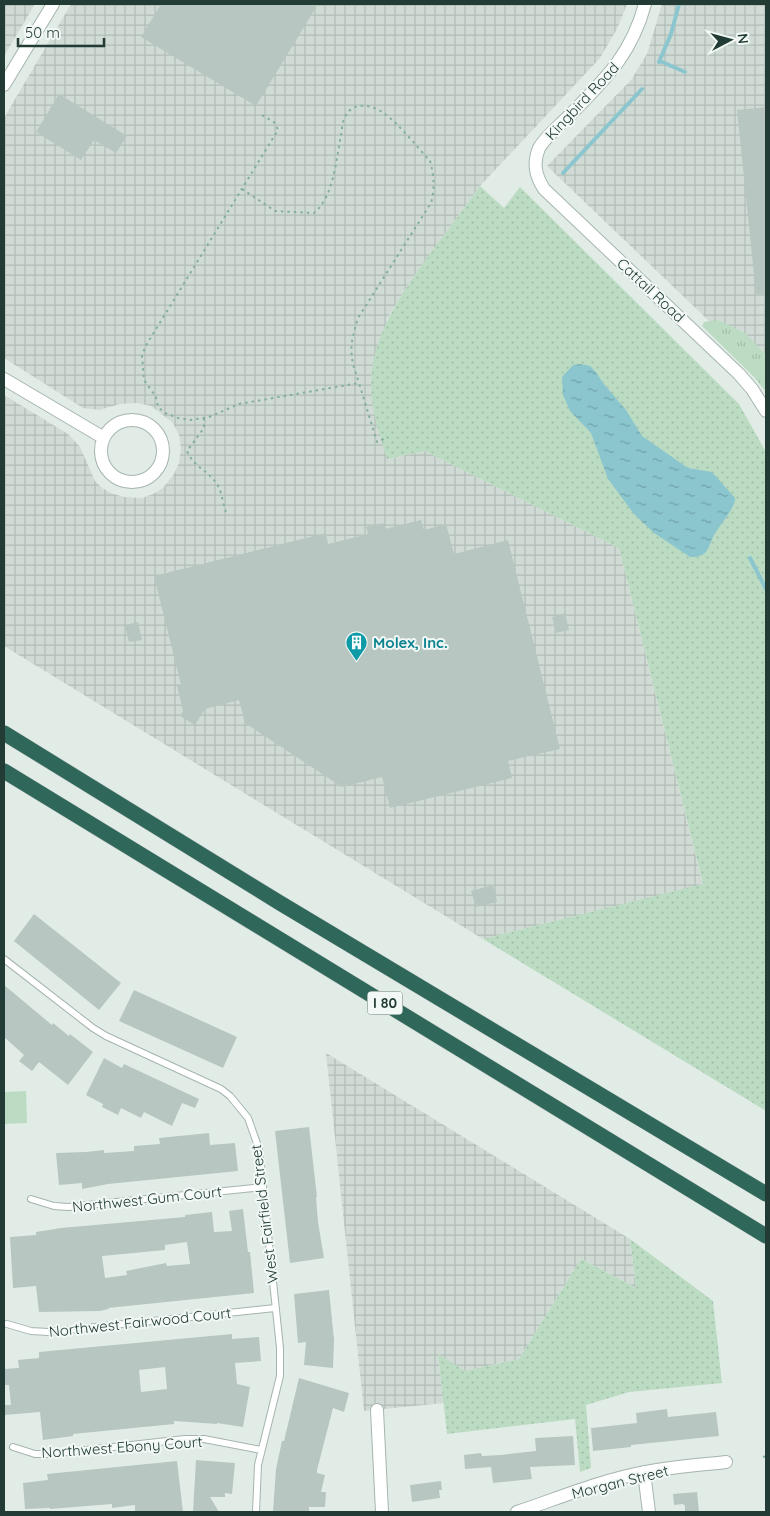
<svg xmlns="http://www.w3.org/2000/svg" width="770" height="1516" font-family="Quicksand,sans-serif">
	<style>
		.industrial { fill: url(#industrial-grid) }
		.grass { fill: url(#grass-tufts) }
		.park { fill: url(#park-dots) }
		.garden { fill: #bbdcc3 }
		.water { fill: url(#water-ripples) }
		.lines { fill: none; stroke-linecap: round; stroke-linejoin: round }
		.stream { stroke: #8bc6cf; stroke-width: 4 }
		.building { fill: #b7c6c0; fill-rule: evenodd }
		.lane-casing { stroke: #a5b4ae; stroke-width: 8 }
		.street-casing { stroke: #a5b4ae; stroke-width: 14 }
		.highway-casing { stroke: #c1c8c6; stroke-width: 16 }
		.path { stroke: #83aea0; stroke-width: 2; stroke-dasharray: 2.5 4; stroke-linecap: butt }
		.lane { stroke: #fff; stroke-width: 6 }
		.street { stroke: #fff; stroke-width: 12 }
		.highway { stroke: #2f685a; stroke-width: 15 }
		.labels { text-anchor: middle; dominant-baseline: central; stroke-width: 4; stroke-linejoin: round; paint-order: stroke }
		.shield { fill: #f2f8f5; stroke: #60746f; stroke-width: 1 }
		.shield-label { font-size: 14px; font-weight: bold; fill: #223c35 }
		.street-label { font-size: 15px; fill: #223c35; stroke: #f2f8f5 }
		.culture-label { font-size: 15px; font-weight: bold; fill: #0d838f; stroke: #f2f8f5; text-anchor: start }
	</style>
	<defs>
		<pattern id="industrial-grid" width="8" height="8" patternUnits="userSpaceOnUse" patternTransform="scale(1.25)"><rect width="8" height="8" fill="#d0dbd6"/><path d="M0 4h8M4 0v8" fill="none" stroke="#b2bdb8"/></pattern>
		<pattern id="grass-tufts" width="24" height="20" patternUnits="userSpaceOnUse" patternTransform="scale(1.25)"><rect width="24" height="20" fill="#bbdcc3"/><path d="M3 7l-1-3M5 7V3M7 7l1-3M15 17l-1-3M17 17v-4M19 17l1-3" fill="none" stroke="#a0bea8"/></pattern>
		<pattern id="park-dots" width="8" height="8" patternUnits="userSpaceOnUse" patternTransform="scale(1.25)"><rect width="8" height="8" fill="#bbdcc3"/><path d="M2 2h.1M6 6h.1" fill="none" stroke="#a0bea8" stroke-width="1.8" stroke-linecap="round"/></pattern>
		<pattern id="water-ripples" width="26" height="14" patternUnits="userSpaceOnUse" patternTransform="scale(1.25)"><rect width="26" height="14" fill="#8bc6cf"/><path d="M2 4q2-2 4 0t4 0M15 11q2-2 4 0t4 0" fill="none" stroke="#71a2a9"/></pattern>
	</defs>
	<rect width="100%" height="100%" fill="#e2ece7"/>
	<path class="industrial" d="M4,4H35L4,56Z
		M71,4H627L617,29L600,58L480,186L407,286L387,319V459L425,451L619,548L703,885L483,939L4,646V395L68,434L80,447L95,481L102,488L113,494L125,497L142,498L153,494L163,488L174,474L179,463L181,448L179,435L173,423L151,406L138,403L120,404L99,410L83,408L4,358V118Z
		M662,4H766V380L751,361L547,166L631,80L647,54Z
		M326,1053L630,1239L636,1288L581,1259L519,1359L465,1371L438,1355L444,1403L364,1411Z"/>
	<path class="grass" d="M718,320L745,333L766,355V392L755,378L702,326L704,322Z"/>
	<path class="park" d="M480,186L504,208L520,187L739,404L766,452V1111L483,939L703,884L619,548L425,451L387,459C381,439 374,419 372,399C365,343 401,294 432,251C448,230 464,208 480,186Z
		M630,1239L713,1301L722,1383L629,1392L586,1405L591,1468L580,1472L575,1419L447,1434L438,1354L465,1371L519,1359L581,1259L636,1288Z"/>
	<path class="garden" d="M26,1091L27,1123L4,1124V1092Z"/>
	<path class="water" d="M581,364L590,366L596,372L603,383L626,410L642,436L688,468L712,472L735,498C736,507 719,526 714,535C711,541 709,549 705,553C700,557 695,557 690,557L654,533L634,514L608,479L591,433L570,411L563,395L562,377L573,365Z"/>
	<g class="lines">
		<path class="stream" d="M660,61L685,72
			M659,62L671,34L679,4
			M563,173L642,89
			M750,558L766,589"/>
	</g>
	<path class="building" d="M161,4H318L256,106L141,37Z
		M59,94L127,136L116,153L94,140L81,160L36,132Z
		M766,107V294H756L737,110Z
		M421,520L424,530L446,524L454,554L508,540L560,749L508,761L512,778L390,808L382,777L342,787L245,723L239,700L205,709L195,725L180,716L183,711L177,686L181,685L154,576L326,533L328,544L368,534L366,527L383,523L385,529Z
		M565,613L569,630L556,633L552,617Z
		M138,622L142,640L129,642L125,625Z
		M493,885L497,902L476,907L471,891Z
		M34,914L121,983L99,1010L14,941Z
		M4,985L52,1025L53,1023L69,1036L70,1034L93,1052L68,1085L39,1062L32,1071L19,1061L24,1055L4,1037Z
		M134,990L237,1037L223,1068L119,1021Z
		M104,1058L122,1068L124,1064L199,1099L195,1108L182,1103L172,1126L144,1112L141,1118L121,1108L118,1115L102,1107L103,1104L86,1095Z
		M309,1127L317,1197H316L318,1222L324,1258L290,1263L275,1131Z
		M209,1133L210,1145L235,1143L238,1171L108,1184L82,1189V1183L59,1185L56,1153L86,1152L104,1150V1153L134,1151V1146L160,1144L159,1138Z
		M243,1209L248,1252H250L254,1293L108,1308L109,1309L100,1311L39,1312L36,1286L13,1288L10,1237L36,1235V1232L61,1228L185,1217V1215L212,1212L214,1232L232,1231L229,1211ZM187,1242L190,1264L167,1266L166,1263L126,1271L127,1275L105,1278L102,1256L165,1250V1245Z
		M329,1290L334,1340L333,1368L304,1365L306,1342L298,1343L294,1294Z
		M232,1334V1339L259,1337L261,1361L235,1363L237,1384L250,1387L243,1427L217,1423V1424L174,1421V1424L73,1434V1436L43,1440L40,1412L4,1415V1405H11L9,1385H4V1369L19,1368L18,1360L39,1358V1352ZM165,1367L167,1389L141,1392L139,1370Z
		M299,1378L349,1393L344,1412L333,1408L317,1470V1473L325,1475L321,1492H326L325,1507H309V1512H273L276,1469L282,1441H284Z
		M667,1409L668,1417L716,1412L719,1436L631,1445V1447L593,1451L591,1428L637,1423L636,1413Z
		M573,1436L575,1465L530,1467L532,1479L493,1483L491,1467L465,1469L464,1455L481,1453L482,1456L500,1455L536,1451L535,1438Z
		M196,1460L235,1463L232,1494L225,1493V1497H210L219,1512H193Z
		M177,1461L183,1512H135V1505L112,1508V1504L50,1509V1508L25,1509L23,1483L48,1480L47,1474Z
		M441,1481L442,1490H439L440,1498L412,1502L410,1485Z
		M697,1492L699,1512H685V1506L683,1504L674,1505L673,1494Z"/>
	<g class="lines">
		<defs>
			<path id="lane" d="M4,959L93,1028L106,1036L221,1089L230,1096L248,1118L259,1149L280,1348V1376L258,1465L256,1512
				M31,1199L54,1206L68,1207L263,1187
				M7,1324L31,1331L48,1332L275,1308
				M13,1447L35,1454H50L185,1439H204L261,1450"/>
			<path id="street" d="M645,4C631,56 604,80 568,117C558,127 546,136 539,148C533,163 535,175 544,189L739,374L752,389L766,411
				M4,85L53,4
				M4,379L104,438
				M101 451a31 31 0 1 1 62 0a31 31 0 1 1-62 0Z
				M377,1410L382,1512
				M644,1472L649,1512
				M517,1512C559,1498 602,1480 646,1472C672,1467 699,1465 726,1462"/>
			<path id="highway" d="M4,733L280,903L766,1194
				M4,771L766,1236"/>
		</defs>
		<use href="#lane" class="lane-casing"/>
		<use href="#street" class="street-casing"/>
		<use href="#highway" class="highway-casing"/>
		<path class="path" d="M262,115L275,123L278,130L145,347L142,356L144,380L156,397L158,407L165,413L178,418L190,420L209,417L239,404L359,383L377,442L388,437
			M242,189L275,211L314,213C334,196 336,160 341,135C342,130 342,122 345,117C353,100 373,105 385,114C399,124 417,147 430,161C434,175 435,189 431,203L358,318C349,348 349,354 359,383
			M204,418V428L187,451C194,468 209,470 218,486C222,493 223,504 226,512
			M763,1456L766,1458"/>
		<use href="#lane" class="lane"/>
		<use href="#street" class="street"/>
		<use href="#highway" class="highway"/>
	</g>
	<defs>
		<symbol id="building-pin" viewBox="-11 -11 22 30"><path d="M0 17L-7.5 6A9.5 9.5 0 1 1 7.5 6Z" fill="#0f9aa8" stroke="#f2f8f5"/><path d="M-4-6H4V6H1V3H-1V6H-4ZM-2.5-4.3h1.7v1.8h-1.7ZM.8-4.3h1.7v1.8H.8ZM-2.5-1h1.7V.8h-1.7ZM.8-1h1.7V.8H.8Z" fill="#fff"/></symbol>
	</defs>
	<g fill-rule="evenodd">
		<use href="#building-pin" x="344" y="630" width="25" height="34"/>
	</g>
	<g class="labels">
		<rect class="shield" x="367.5" y="991.5" width="35" height="23" rx="4"/>
		<g class="shield-label">
			<text x="385" y="1003">I 80</text>
		</g>
		<g class="street-label">
			<text transform="translate(582 101) rotate(-47)">Kingbird Road</text>
			<text transform="translate(651 290) rotate(43)">Cattail Road</text>
			<text transform="translate(147 1199) rotate(-6)">Northwest Gum Court</text>
			<text transform="translate(264 1214) rotate(-97)">West Fairfield Street</text>
			<text transform="translate(140 1322) rotate(-6)">Northwest Fairwood Court</text>
			<text transform="translate(122 1447) rotate(-4)">Northwest Ebony Court</text>
			<text transform="translate(620 1482) rotate(-14)">Morgan Street</text>
		</g>
		<g class="culture-label">
			<text x="373" y="642">Molex, Inc.</text>
		</g>
	</g>
	<rect width="770" height="1516" fill="none" stroke="#223c35" stroke-width="10"/>
	<g transform="translate(730 40) rotate(84)" stroke="#f2f8f5" stroke-width="4" paint-order="stroke">
	<path d="M0-4L9 19L0 12L-9 19Z" fill="#223c35"/>
	<text y="-8" font-size="14" font-weight="bold" text-anchor="middle" fill="#223c35">N</text>
	</g>
	<path d="M18 38v8h86v-8" fill="none" stroke="#223c35" stroke-width="2.5"/>
	<text x="25" y="38" font-size="15" fill="#223c35" stroke="#f2f8f5" stroke-width="4" paint-order="stroke">50 m</text>
</svg>
